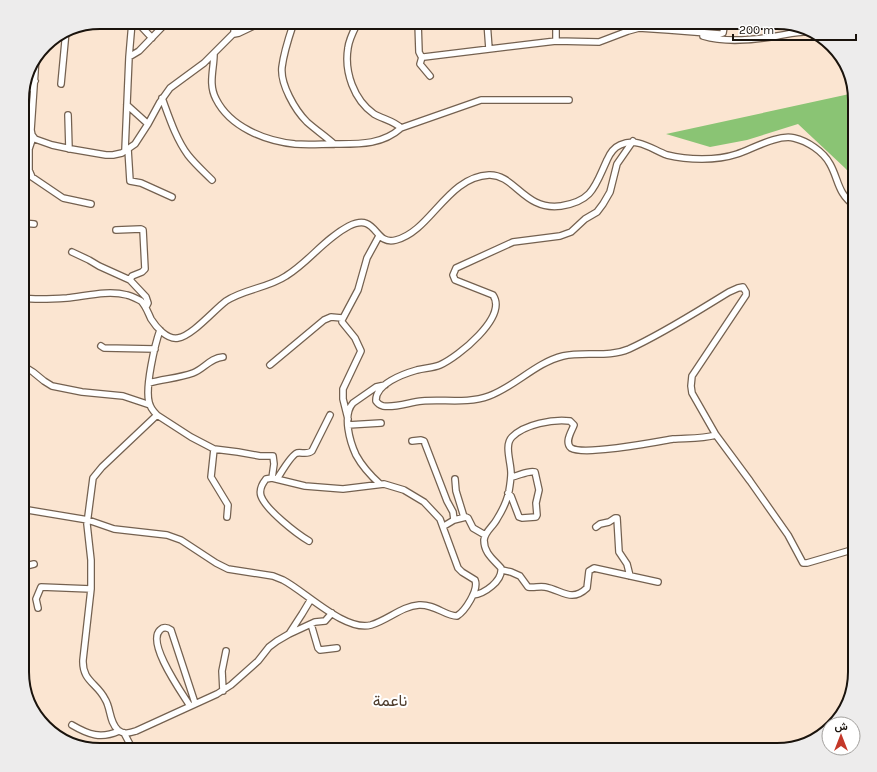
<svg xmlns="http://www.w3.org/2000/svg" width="877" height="772" font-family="Karla,Vazirmatn,sans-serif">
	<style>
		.forest { fill: #8ac474 }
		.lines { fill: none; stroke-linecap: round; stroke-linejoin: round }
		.minor-casing { stroke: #746150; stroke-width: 8 }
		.minor { stroke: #fff; stroke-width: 5.5 }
		.labels { text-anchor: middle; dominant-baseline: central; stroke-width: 4; stroke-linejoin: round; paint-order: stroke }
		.quarter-label { font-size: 16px; fill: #4e3c2c; stroke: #fff }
		.rim { fill: none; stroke: #1a130c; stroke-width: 2 }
	</style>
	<rect width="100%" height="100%" fill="#fbe5d1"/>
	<path class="forest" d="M854,93L855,100V179L845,168L798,124L747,140L710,147L666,134Z"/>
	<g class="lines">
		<defs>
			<path id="minor" d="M137,22L152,38
				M243,22L234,31V34L239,33L262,22
				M294,22C289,37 284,51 282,67C280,84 295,110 307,122C316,130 325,136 334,144
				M358,22C354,30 349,39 348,48C344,72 354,100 374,114C383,119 394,121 401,128
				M418,22L419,52L421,56L424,57L556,41L599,42L628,31L639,28L669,30L720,34L723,33L724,27L722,22
				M487,22L489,49
				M556,22V41
				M703,36C726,43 753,40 777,36C789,34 800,31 813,32
				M214,54C214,69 208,84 216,99C230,127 265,141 295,144C308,145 322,144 335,144C359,144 382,145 401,128L481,100H569
				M36,57L31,130L32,135L35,139L52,145L71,149L106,155H113L122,153L135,144L148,124L160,102L170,88L204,63L234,33
				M129,57L132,22
				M422,57L420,64L430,76
				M61,84L66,31
				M22,97L35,81
				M162,98C169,117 176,139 188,155C195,164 204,172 212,180
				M127,105L148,124
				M68,115L69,149
				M33,137L29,149V170L32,177L63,198L91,204
				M633,141L617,164L610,192L603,204L597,212L585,219L571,232L560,236L513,242L456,268L453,275L455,280L493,295C508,317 458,357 440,365C433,368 425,368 417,370C403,374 375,384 376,401C378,404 380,405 383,406C396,408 410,402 422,401C444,399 467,404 489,396C516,386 535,363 563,356C584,351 608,358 629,349C664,333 696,312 729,292L738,288L743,287L746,292V295L692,376L691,386L692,393L716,435L750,481L788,535L803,563H807L855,549
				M128,149L130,181L141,183L172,197
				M125,150L129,57L139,51L167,22
				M22,223L34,224
				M116,230L141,229L143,230L145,269L142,272L132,276L130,280L146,297L148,303L146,307
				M72,252L89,260L99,266L130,280
				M22,298C37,300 52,299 67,298C86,296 108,290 127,295C132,296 137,299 141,301C146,306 148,313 151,319C156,327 167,340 178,338C192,336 214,310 226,301C244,289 268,288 286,276C309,262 324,239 349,226C378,212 373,246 396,240C431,231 447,177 489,175C515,174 524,211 561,206C593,201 595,186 607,160C610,153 613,148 620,145C638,137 651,149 667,155C679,158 690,159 702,159C713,159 725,158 737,154C752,149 778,134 794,138C807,141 823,151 830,164C839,180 837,193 855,206
				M101,346L104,348L155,349
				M22,365L33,372L44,381L52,386L82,392L123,396L150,405
				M270,365L324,320L331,317L342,318
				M149,383C164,379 179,378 193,373C204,369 210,358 223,357
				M157,415C154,412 150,407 149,402C145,387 155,344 160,330
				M348,419L343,399V389L361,351L355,338L342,322V320L358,290L367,258L379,236
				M348,425L381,423
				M412,441L421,440L424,441L447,501L453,512L454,520
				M214,449L211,477L228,505L227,517
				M272,478L274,464L273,456H260L238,452L214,449L191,437L157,415L102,467L93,478L87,524L91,560V589L83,660C82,681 97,683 105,699C111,708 109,722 118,730C124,735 129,733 136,731L217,694L231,685L258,661L269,647L277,641L289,634L302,614L311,599
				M277,479C281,473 291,455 297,453C302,452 307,455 312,451L330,415
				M455,479L456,491L464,517
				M380,484C371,476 362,466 356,455C350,442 342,415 353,403L376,387L385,385
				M508,493L511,496L519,517L522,518L536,517L537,515L536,503L539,490L535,472C528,470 519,476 511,477
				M22,509L88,520L114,529L167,535L181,540L216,563L228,569L273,576L283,580C306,592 345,632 371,625C388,620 402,606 419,605C435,604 445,616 457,616C465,611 479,590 475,580L462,572L458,568L440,519L424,502L404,490L384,484L343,489L305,486L272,478L266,479C262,484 259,490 261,496C266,510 297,534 309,541
				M444,526L454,520L466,517L468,518L473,528L485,535
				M596,527L600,524L609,522L615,518H617L619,552L627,564L630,576
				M22,567L34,564
				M502,570L511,572L520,576L528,587C534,588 539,586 545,587C562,590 571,603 587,588L589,571L594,568L658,582
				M473,595C484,594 503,581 501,568C493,559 484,553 484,540C485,531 493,527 497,519C502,511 507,501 509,491C510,485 511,479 511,473C511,462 504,445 512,437C525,424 553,419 570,421L574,425C572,431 564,442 571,448C584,456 655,442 673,439C687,438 702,439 716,435
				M38,608L36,599L41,587L91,589
				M311,624L318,648L320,650L337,648
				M289,634L315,622L325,621L332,613
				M223,691L222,671L226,651
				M190,706C182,693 146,643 160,630C163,627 167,627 171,630L195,703
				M72,725C89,735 101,739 119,731
				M124,733L133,750
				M476,750L478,748"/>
		</defs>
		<use href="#minor" class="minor-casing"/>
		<use href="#minor" class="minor"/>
	</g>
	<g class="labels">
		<g class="quarter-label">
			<text x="390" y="700">ناعمة</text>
		</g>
	</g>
	<path d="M0 0H877V772H0ZM100 29H777A71 71 0 0 1 848 100V672A71 71 0 0 1 777 743H100A71 71 0 0 1 29 672V100A71 71 0 0 1 100 29Z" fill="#edecec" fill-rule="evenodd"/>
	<path class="rim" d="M100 29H777A71 71 0 0 1 848 100V672A71 71 0 0 1 777 743H100A71 71 0 0 1 29 672V100A71 71 0 0 1 100 29Z"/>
	<g transform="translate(841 736)"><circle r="19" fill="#ffffff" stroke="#a3a19e"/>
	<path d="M0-3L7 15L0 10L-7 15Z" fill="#c43829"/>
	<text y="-6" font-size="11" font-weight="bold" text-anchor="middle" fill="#1a130c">ش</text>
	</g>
	<path d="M733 34v6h123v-6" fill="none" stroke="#1a130c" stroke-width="2"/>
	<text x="739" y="34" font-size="12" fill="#1a130c" stroke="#ffffff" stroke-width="3" paint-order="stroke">200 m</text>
</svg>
